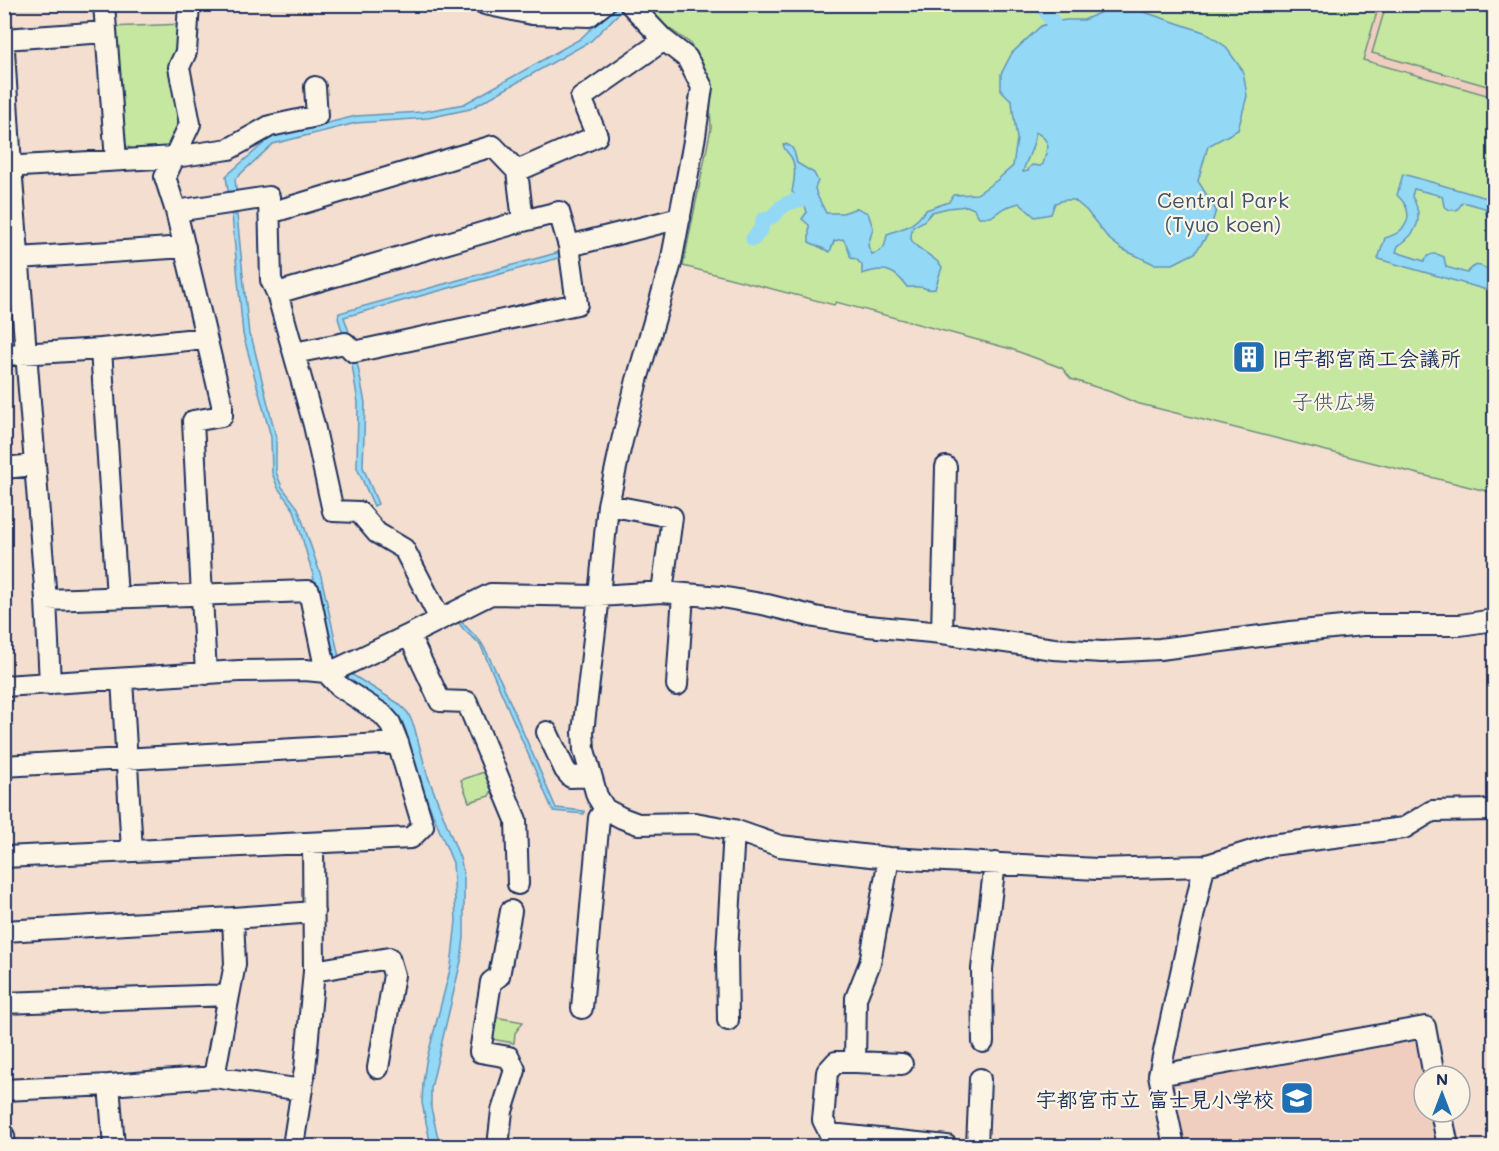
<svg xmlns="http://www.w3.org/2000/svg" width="1499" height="1151" font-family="Mali,'Klee One',sans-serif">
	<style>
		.built { fill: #efcec0 }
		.green { fill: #c5e7a0; stroke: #708b7f; stroke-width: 1.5 }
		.water { fill: #93d8f5; stroke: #6394b9; stroke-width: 1.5; fill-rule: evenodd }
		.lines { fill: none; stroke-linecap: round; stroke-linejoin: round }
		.canal { stroke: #93d8f5; stroke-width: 15 }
		.minor-casing { stroke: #1b2f5e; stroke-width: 24 }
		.minor { stroke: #fcf5e5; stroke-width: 20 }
		.labels { text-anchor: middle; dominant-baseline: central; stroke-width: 4.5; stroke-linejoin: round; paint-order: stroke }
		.park-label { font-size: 21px; fill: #3d546b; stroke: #fcf5e5 }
		.poi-label { font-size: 21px; font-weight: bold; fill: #1b2f5e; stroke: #fcf5e5; text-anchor: start }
	</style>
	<rect width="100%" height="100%" fill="#f4decf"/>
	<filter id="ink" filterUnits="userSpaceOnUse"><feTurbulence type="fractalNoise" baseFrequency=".0167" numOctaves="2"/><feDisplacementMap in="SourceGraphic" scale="12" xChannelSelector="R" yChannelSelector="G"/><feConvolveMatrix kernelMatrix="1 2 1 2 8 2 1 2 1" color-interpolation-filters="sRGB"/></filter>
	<g filter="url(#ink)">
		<path class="built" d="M1379,5H1494V97L1363,60Z
			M1421,1036L1429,1076H1424V1112H1436L1442,1146H1180L1168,1084Z"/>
		<path class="green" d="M643,5H1379L1363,60L1494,97V493L1136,403L1111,392L1071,379L1062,368L1011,349L836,302L834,305L683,266L711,128L709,81L690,43L660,22Z
			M1386,5H1494V88L1372,53Z
			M184,24L186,123L169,150L135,151L118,141L109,27Z
			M487,771L493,788L489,796L469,802L461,780Z
			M495,1017L523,1022L515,1033L514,1043L491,1039Z"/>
		<path class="water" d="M1120,4L1204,32L1225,46L1243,71L1247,96L1238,130L1208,146L1198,181L1216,210L1209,233L1195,253L1173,264H1154L1122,249L1109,239L1086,210L1074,200H1064L1055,203L1051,214L1035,217L1019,203L1004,208L991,217H979L974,209L967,206L948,208L932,212L924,221L913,227C912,230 911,233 911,237C910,247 936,256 942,267L935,289C927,291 925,287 919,287C915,286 911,288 907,287C894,268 883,267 862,274V265L856,259L851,258L847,246L843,239L834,241L830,252L809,242V225L802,219L807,212L803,200L792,192C794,181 797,167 791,157C787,151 784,151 783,144C794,144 795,154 797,163L814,173L818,181L815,188L817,195L826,213H843L857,208L868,213L873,228L868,246L872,254C885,250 885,247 887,234L909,226L918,219L926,210L949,202L953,195L977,194L996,181L1013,166L1017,139L1013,111L1012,101L1001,90V74L1012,53L1041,26L1053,22L1066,20H1084L1101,12ZM1035,132C1042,136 1046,138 1048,147L1046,151L1047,154L1045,157L1043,164L1040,166L1032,165L1029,168L1028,171L1023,172C1026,159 1036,146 1035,132Z
			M616,5L622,10L591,41L470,109L428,118L356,123L273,144L235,179L237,197L229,198L226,176L271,137L356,116L421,112L464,104L580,39Z
			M1403,174L1494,200V222H1492L1487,219L1485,208L1463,202L1457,210H1450L1444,206L1442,196L1414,189L1412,196C1424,218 1418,233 1398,246L1396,252L1424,261C1429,252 1436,253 1444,257L1446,267L1467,273C1474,264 1479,263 1488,270L1489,279L1494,281V292L1378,259L1385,238C1409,231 1416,213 1397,195Z
			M232,215H237L249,335L252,339L276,437V472L282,487L298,508L321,576L339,657L331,661L313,575L294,510L278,488L272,473L271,437L243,334Z
			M560,252L562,257L344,317L351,338L345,340L338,318L339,313Z
			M356,357L365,403L363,467L378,504L374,506L357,468L358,403L351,358Z
			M456,615C463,625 472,632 480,641C487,650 494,669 501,681L556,808L584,811V814L553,811L480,644L465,631L454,617Z
			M351,674L398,703L408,713L414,726L427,774L461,861L464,878V938L461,961L431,1088V1108L440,1146H431L422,1103L423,1083L426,1062L451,966L456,921L453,863L419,781L406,731L402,721L397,715L390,709L346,680Z"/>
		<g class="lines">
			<path class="canal" d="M1040,4L1053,22
				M753,239L761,229L763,220C776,217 774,213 783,206C787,203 796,200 802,200"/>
			<defs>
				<path id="minor" d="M104,4L116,160
					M189,4L186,52L179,67L190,124L165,177L176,211L269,197L271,280L277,293L314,425L333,511L359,512L377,533L404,549L440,619
					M485,4L532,14L589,16L604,4
					M630,4L664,40L687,58L702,87L695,136L671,263L637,380L620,449L608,505L599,596L583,732L584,750L597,796L605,809L622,818L638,824L695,823L734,830L780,846L889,858L1097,869L1204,866L1271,845L1404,828L1432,811L1494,810
					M4,39L106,32
					M4,50L11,167L46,600L309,591L326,672L339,686L382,714L390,723L398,743L423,826L411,838L4,857
					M4,167L175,157L229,149L270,126L317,116L315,87
					M176,211L222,404V416L193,421L206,674
					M270,213L493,146L517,171
					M523,221L559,212L569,246
					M19,258L185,247
					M277,293L523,221L517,171L597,136L581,98L664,40
					M101,349L206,338
					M294,353L345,343L354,352L577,304L569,246L680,218
					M4,355L101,349L117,597
					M4,468L35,465
					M608,505L672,517L662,592
					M46,600L50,684
					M942,633L946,467
					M409,635L440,701L467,702L516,820L518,884
					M122,679L132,851
					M677,685L683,594
					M4,686L239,671L305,670L326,672L335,670L409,635L491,594L599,596L662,592L721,597L767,605L815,617L868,626L942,633L1054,649L1102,652L1160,649L1291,632L1363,625H1460L1494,620
					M547,732L565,770L571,777L590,776
					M4,766L398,743
					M889,858L870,963L856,998L855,1062H836L827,1072L824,1109L823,1120L830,1134L947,1146
					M233,918L314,912
					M4,931L233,918L235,964L229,995
					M314,971L389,958L394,975L378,1068
					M4,1003L229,995L214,1077
					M582,1008L599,818L605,809
					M728,1020L727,953L734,830
					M983,1042L982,969L995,863
					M855,1062L902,1064
					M1159,1075L1204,866
					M109,1085L114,1146
					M4,1090L109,1085L214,1077L302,1090
					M1441,1112L1448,1146
					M4,1136L5,1146
					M293,1146L305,1069L314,971L313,843
					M498,1146L502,1111L515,1070L509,1057L480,1052L491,982L499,976L511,911
					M977,1146L980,1079
					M1174,1146L1159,1075L1425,1027L1434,1076"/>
			</defs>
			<use href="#minor" class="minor-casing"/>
			<use href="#minor" class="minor"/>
		</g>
	</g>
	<defs>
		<symbol id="building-square" viewBox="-11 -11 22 22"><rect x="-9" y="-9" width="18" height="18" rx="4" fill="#1f6fb2" stroke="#fcf5e5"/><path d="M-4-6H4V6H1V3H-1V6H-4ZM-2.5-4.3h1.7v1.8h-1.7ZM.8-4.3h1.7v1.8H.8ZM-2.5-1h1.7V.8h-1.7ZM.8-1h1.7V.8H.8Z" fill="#fff"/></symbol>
		<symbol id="school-square" viewBox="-11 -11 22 22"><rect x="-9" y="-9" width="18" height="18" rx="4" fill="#1f6fb2" stroke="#fcf5e5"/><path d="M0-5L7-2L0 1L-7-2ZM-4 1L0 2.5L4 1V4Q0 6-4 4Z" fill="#fff"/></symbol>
	</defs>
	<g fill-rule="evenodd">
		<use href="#building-square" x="1230" y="338" width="38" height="38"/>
		<use href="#school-square" x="1278" y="1079" width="38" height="38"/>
	</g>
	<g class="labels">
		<g class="park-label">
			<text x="1223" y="199">Central Park<tspan x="1223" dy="24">(Tyuo koen)</tspan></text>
			<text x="1334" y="400">子供広場</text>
		</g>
		<g class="poi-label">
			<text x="1272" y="357">旧宇都宮商工会議所</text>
			<text x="1274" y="1098" text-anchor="end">宇都宮市立 富士見小学校</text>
		</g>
	</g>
	<rect width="1499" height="1151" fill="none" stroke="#fcf5e5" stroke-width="24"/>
	<rect x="12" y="12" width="1475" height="1127" fill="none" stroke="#1b2f5e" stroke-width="2" filter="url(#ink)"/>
	<g transform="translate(1442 1094)"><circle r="28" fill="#fcf5e5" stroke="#a2a6af" stroke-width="1.5"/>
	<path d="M0-4.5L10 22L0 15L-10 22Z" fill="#1f6fb2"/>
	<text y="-9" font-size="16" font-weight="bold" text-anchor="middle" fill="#1b2f5e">N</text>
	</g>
</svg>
